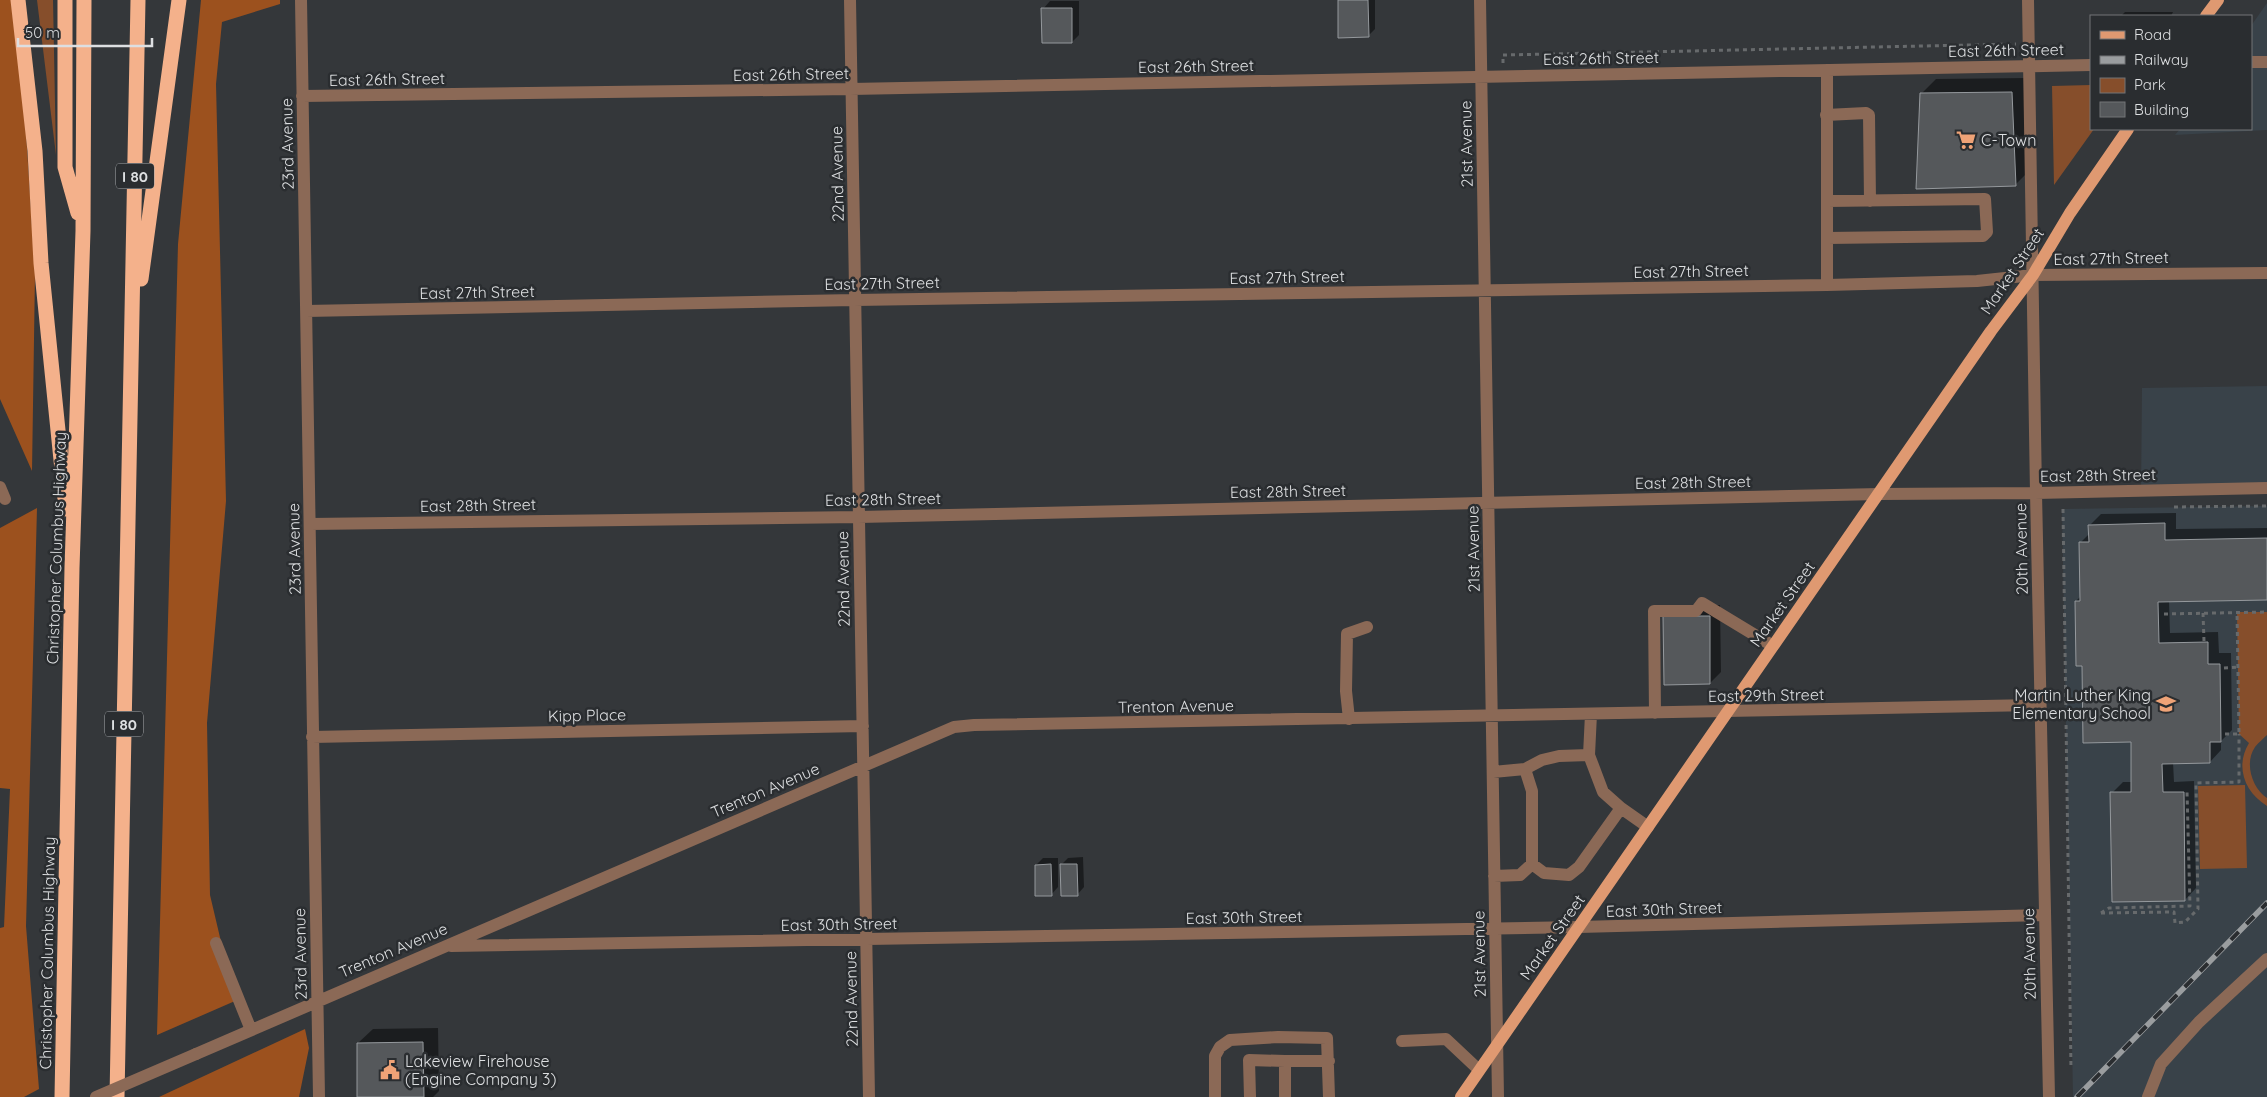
<svg xmlns="http://www.w3.org/2000/svg" width="2267" height="1097" font-family="Quicksand,sans-serif">
	<style>
		.built { fill: #394249 }
		.green { fill: #864e2b }
		.forest { fill: #9c511e }
		.shadow { fill: #0007 }
		.building { fill: #55585b; stroke: #95999d }
		.lines { fill: none; stroke-linecap: round; stroke-linejoin: round }
		.path { stroke: #676a6c; stroke-width: 3; stroke-dasharray: 4 4; stroke-linecap: butt }
		.minor { stroke: #8b6956; stroke-width: 12 }
		.major { stroke: #df9971; stroke-width: 12 }
		.highway { stroke: #f4b18b; stroke-width: 15 }
		.rail-casing { stroke: #9a9d9f; stroke-width: 5.5 }
		.rail { stroke: #2a2d30; stroke-width: 4; stroke-dasharray: 11; stroke-linecap: butt }
		.minor-bridge { stroke: #8b6956; stroke-width: 12 }
		.labels { text-anchor: middle; dominant-baseline: central; stroke-width: 5; stroke-linejoin: round; paint-order: stroke }
		.shield { fill: #2a2d30; stroke: #a7aaac; stroke-width: 1 }
		.shield-label { font-size: 15px; font-weight: bold; fill: #dddfe1 }
		.street-label { font-size: 16px; fill: #dddfe1; stroke: #2a2d30 }
		.poi-label { font-size: 16px; fill: #dddfe1; stroke: #2a2d30; text-anchor: start }
	</style>
	<rect width="100%" height="100%" fill="#34373a"/>
	<path class="built" d="M2267,3V130L2175,135L2180,129H2251V26Z
		M2267,386V490L2141,493L2142,388Z
		M2267,506V1097H2073L2062,509Z"/>
	<path class="green" d="M37,0H53L56,155Z
		M2091,85V129H2094L2054,185L2052,86Z
		M2237,612H2267V735C2263,739 2259,742 2255,747C2244,763 2252,788 2267,798V806C2244,792 2235,766 2249,743L2239,734Z
		M2245,785L2247,868L2200,869L2198,786Z"/>
	<path class="forest" d="M0,0H11L25,117L35,273L32,471L0,399Z
		M201,0H280V4L222,22L216,84L226,501L207,723L210,895L235,1001L157,1035L178,244Z
		M37,508L26,926L39,1089L24,1097H0V928L4,927L10,789L0,788V528Z
		M305,1029L309,1048L299,1097H159Z"/>
	<path class="shadow" d="M1339,0H1375V29L1368,36Z
		M1050,1H1079V35L1072,42L1043,9Z
		M2125,12H2173L2171,16H2121Z
		M2027,78L2030,170L2015,185L1921,94L1936,79Z
		M2176,513V529L2267,528V599L2169,600L2170,633L2218,632L2219,653H2231L2232,730L2221,741V750L2210,762H2173L2174,782L2194,781L2196,888L2185,900L2112,793L2123,782H2133L2132,741L2083,665L2076,601L2081,596L2080,543L2090,533V525L2101,514Z
		M1720,605L1721,672L1710,683L1675,606Z
		M1083,857L1084,887L1077,895L1061,865L1068,858Z
		M1043,858H1058V887L1051,895L1036,865Z
		M438,1028L439,1091L433,1097H358V1043L373,1029Z"/>
	<path class="building" d="M1338,0H1368L1369,37L1338,38Z
		M1041,8H1072V43H1042Z
		M2012,92L2016,186L1916,189L1920,93Z
		M2165,523V540L2267,538V600L2158,602L2159,643L2208,642V664H2220L2221,742H2210V763L2162,764L2163,792H2184L2185,901L2112,902L2110,792H2131V742L2083,743L2082,666H2076L2075,601H2080L2079,542H2089L2088,525Z
		M1663,616H1710V684L1664,685Z
		M1051,864L1052,896H1035V865Z
		M1060,864H1077L1078,896H1061Z
		M423,1042L424,1097H357V1043Z"/>
	<g class="lines">
		<path class="path" d="M1503,63V55L2016,44
			M2174,507L2267,506
			M2063,509L2071,1069
			M2203,613L2204,641
			M2164,614L2267,612
			M2224,668L2238,667
			M2225,734H2239L2237,612
			M2101,913L2174,912L2175,923L2185,922L2198,909L2196,783L2239,782V734
			M2101,913L2109,908L2190,906L2187,791"/>
		<path class="minor" d="M301,0L319,1097
			M850,0L869,1097
			M1480,0L1498,1097
			M2028,0L2036,493L2049,1097
			M2251,62H2267
			M1827,70V285
			M302,96L851,89L2091,65
			M1826,115L1866,113L1869,115L1870,201
			M1827,201L1985,199L1987,232L1983,236L1827,238
			M306,311L855,300L1827,285L1977,281L2033,275L2267,273
			M0,487L5,499
			M310,524L859,517L1879,494L2036,493L2267,488
			M1655,713L1654,611H1696L1702,603L1773,646
			M1591,714L1589,755L1603,792L1621,808L1648,827
			M1349,719L1346,691L1347,634L1367,627
			M312,737L863,726
			M1493,772L1525,769L1542,760L1559,756L1589,755
			M1532,864L1544,873L1569,875L1579,867L1621,808
			M1494,876L1520,875L1532,864V791L1525,769
			M216,943L251,1030
			M451,946L1579,927L2044,915
			M1402,1041L1446,1039L1479,1070
			M196,1054L954,727L974,725L2040,705
			M1285,1061H1329
			M1215,1097V1056L1220,1047L1230,1040L1278,1037L1327,1038L1329,1097
			M1250,1097L1249,1060L1285,1061V1097
			M2148,1097L2161,1064L2199,1022L2267,959"/>
		<path class="major" d="M2206,16L2218,0
			M1461,1097L1991,331L2033,275L2070,213L2128,129"/>
		<path class="highway" d="M18,0L35,151L41,263L66,509
			M65,0V167L78,213
			M141,279L179,0
			M62,1097L72,568L83,231L84,0
			M117,1097L138,0"/>
		<defs>
			<path id="rail" d="M2077,1097L2267,903"/>
		</defs>
		<use href="#rail" class="rail-casing"/>
		<use href="#rail" class="rail"/>
		<path class="minor-bridge" d="M96,1097L196,1054"/>
	</g>
	<defs>
		<symbol id="supermarket-bare" viewBox="-9 -9 18 18"><path d="M-6-5.5h2.5l.6 2H6L4.5 2H-2.5L-4.4-4H-6ZM-1.5 3.2a1.3 1.3 0 1 0 .1 0ZM3 3.2a1.3 1.3 0 1 0 .1 0Z" fill="#efa377" stroke="#2a2d30" stroke-width="2.5" paint-order="stroke"/></symbol>
		<symbol id="school-bare" viewBox="-9 -9 18 18"><path d="M0-5L7-2L0 1L-7-2ZM-4 1L0 2.5L4 1V4Q0 6-4 4Z" fill="#efa377" stroke="#2a2d30" stroke-width="2.5" paint-order="stroke"/></symbol>
		<symbol id="civic-bare" viewBox="-9 -9 18 18"><path d="M-.6-6.5H3V-4.5H.6V-3L4-1V1h2V6H-6V1h2V-1L-.6-3ZM-1.2 2.5V6h2.4V2.5Z" fill="#efa377" stroke="#2a2d30" stroke-width="2.5" paint-order="stroke"/></symbol>
	</defs>
	<g fill-rule="evenodd">
		<use href="#supermarket-bare" x="1952" y="126" width="28" height="28"/>
		<use href="#school-bare" x="2152" y="690" width="28" height="28"/>
		<use href="#civic-bare" x="376" y="1056" width="28" height="28"/>
	</g>
	<g class="labels">
		<g class="shield">
			<rect x="116" y="163.5" width="38" height="25" rx="4"/>
			<rect x="105" y="711.5" width="38" height="25" rx="4"/>
		</g>
		<g class="shield-label">
			<text x="135" y="176">I 80</text>
			<text x="124" y="724">I 80</text>
		</g>
		<g class="street-label">
			<text transform="translate(2006 50) rotate(-1)">East 26th Street</text>
			<text transform="translate(1601 58) rotate(-1)">East 26th Street</text>
			<text transform="translate(1196 66) rotate(-1)">East 26th Street</text>
			<text transform="translate(791 74) rotate(-1)">East 26th Street</text>
			<text transform="translate(387 79) rotate(-1)">East 26th Street</text>
			<text transform="translate(287 144) rotate(-91)">23rd Avenue</text>
			<text transform="translate(1466 144) rotate(-91)">21st Avenue</text>
			<text transform="translate(837 174) rotate(-91)">22nd Avenue</text>
			<text transform="translate(2111 258) rotate(-1)">East 27th Street</text>
			<text transform="translate(1691 271) rotate(-1)">East 27th Street</text>
			<text transform="translate(2012 271) rotate(-56)">Market Street</text>
			<text transform="translate(1287 277) rotate(-1)">East 27th Street</text>
			<text transform="translate(882 283) rotate(-1)">East 27th Street</text>
			<text transform="translate(477 292) rotate(-1)">East 27th Street</text>
			<text transform="translate(2098 475) rotate(-1)">East 28th Street</text>
			<text transform="translate(1693 482) rotate(-1)">East 28th Street</text>
			<text transform="translate(1288 491) rotate(-1)">East 28th Street</text>
			<text transform="translate(883 499) rotate(-1)">East 28th Street</text>
			<text transform="translate(478 505) rotate(-1)">East 28th Street</text>
			<text transform="translate(56 548) rotate(-88)">Christopher Columbus Highway</text>
			<text transform="translate(294 549) rotate(-91)">23rd Avenue</text>
			<text transform="translate(1473 549) rotate(-91)">21st Avenue</text>
			<text transform="translate(2021 549) rotate(-91)">20th Avenue</text>
			<text transform="translate(843 579) rotate(-91)">22nd Avenue</text>
			<text transform="translate(1782 604) rotate(-55)">Market Street</text>
			<text transform="translate(1766 695) rotate(-1)">East 29th Street</text>
			<text transform="translate(1176 706) rotate(-1)">Trenton Avenue</text>
			<text transform="translate(587 715) rotate(-1)">Kipp Place</text>
			<text transform="translate(765 790) rotate(-23)">Trenton Avenue</text>
			<text transform="translate(1664 909) rotate(-2)">East 30th Street</text>
			<text transform="translate(1244 917) rotate(-1)">East 30th Street</text>
			<text transform="translate(839 924) rotate(-1)">East 30th Street</text>
			<text transform="translate(1552 937) rotate(-55)">Market Street</text>
			<text transform="translate(393 950) rotate(-23)">Trenton Avenue</text>
			<text transform="translate(47 953) rotate(-89)">Christopher Columbus Highway</text>
			<text transform="translate(300 954) rotate(-91)">23rd Avenue</text>
			<text transform="translate(1479 954) rotate(-91)">21st Avenue</text>
			<text transform="translate(2029 954) rotate(-91)">20th Avenue</text>
			<text transform="translate(851 999) rotate(-91)">22nd Avenue</text>
		</g>
		<g class="poi-label">
			<text x="1981" y="140">C-Town</text>
			<text x="2151" y="695" text-anchor="end">Martin Luther King<tspan x="2151" dy="18">Elementary School</tspan></text>
			<text x="405" y="1061">Lakeview Firehouse<tspan x="405" dy="18">(Engine Company 3)</tspan></text>
		</g>
	</g>
	<rect x="2090" y="15" width="162" height="115" fill="#2a2d30" stroke="#727477"/>
	<rect x="2100" y="31" width="25" height="8" fill="#df9971" stroke="#727477"/>
	<text x="2134" y="40" font-size="15" fill="#dddfe1">Road</text>
	<rect x="2100" y="56" width="25" height="8" fill="#9a9d9f" stroke="#727477"/>
	<text x="2134" y="65" font-size="15" fill="#dddfe1">Railway</text>
	<rect x="2100" y="78" width="25" height="15" fill="#864e2b" stroke="#727477"/>
	<text x="2134" y="90" font-size="15" fill="#dddfe1">Park</text>
	<rect x="2100" y="102" width="25" height="15" fill="#55585b" stroke="#727477"/>
	<text x="2134" y="115" font-size="15" fill="#dddfe1">Building</text>
	<path d="M18 38v8h134v-8" fill="none" stroke="#dddfe1" stroke-width="2.5"/>
	<text x="25" y="38" font-size="15" fill="#dddfe1" stroke="#2a2d30" stroke-width="4" paint-order="stroke">50 m</text>
</svg>
